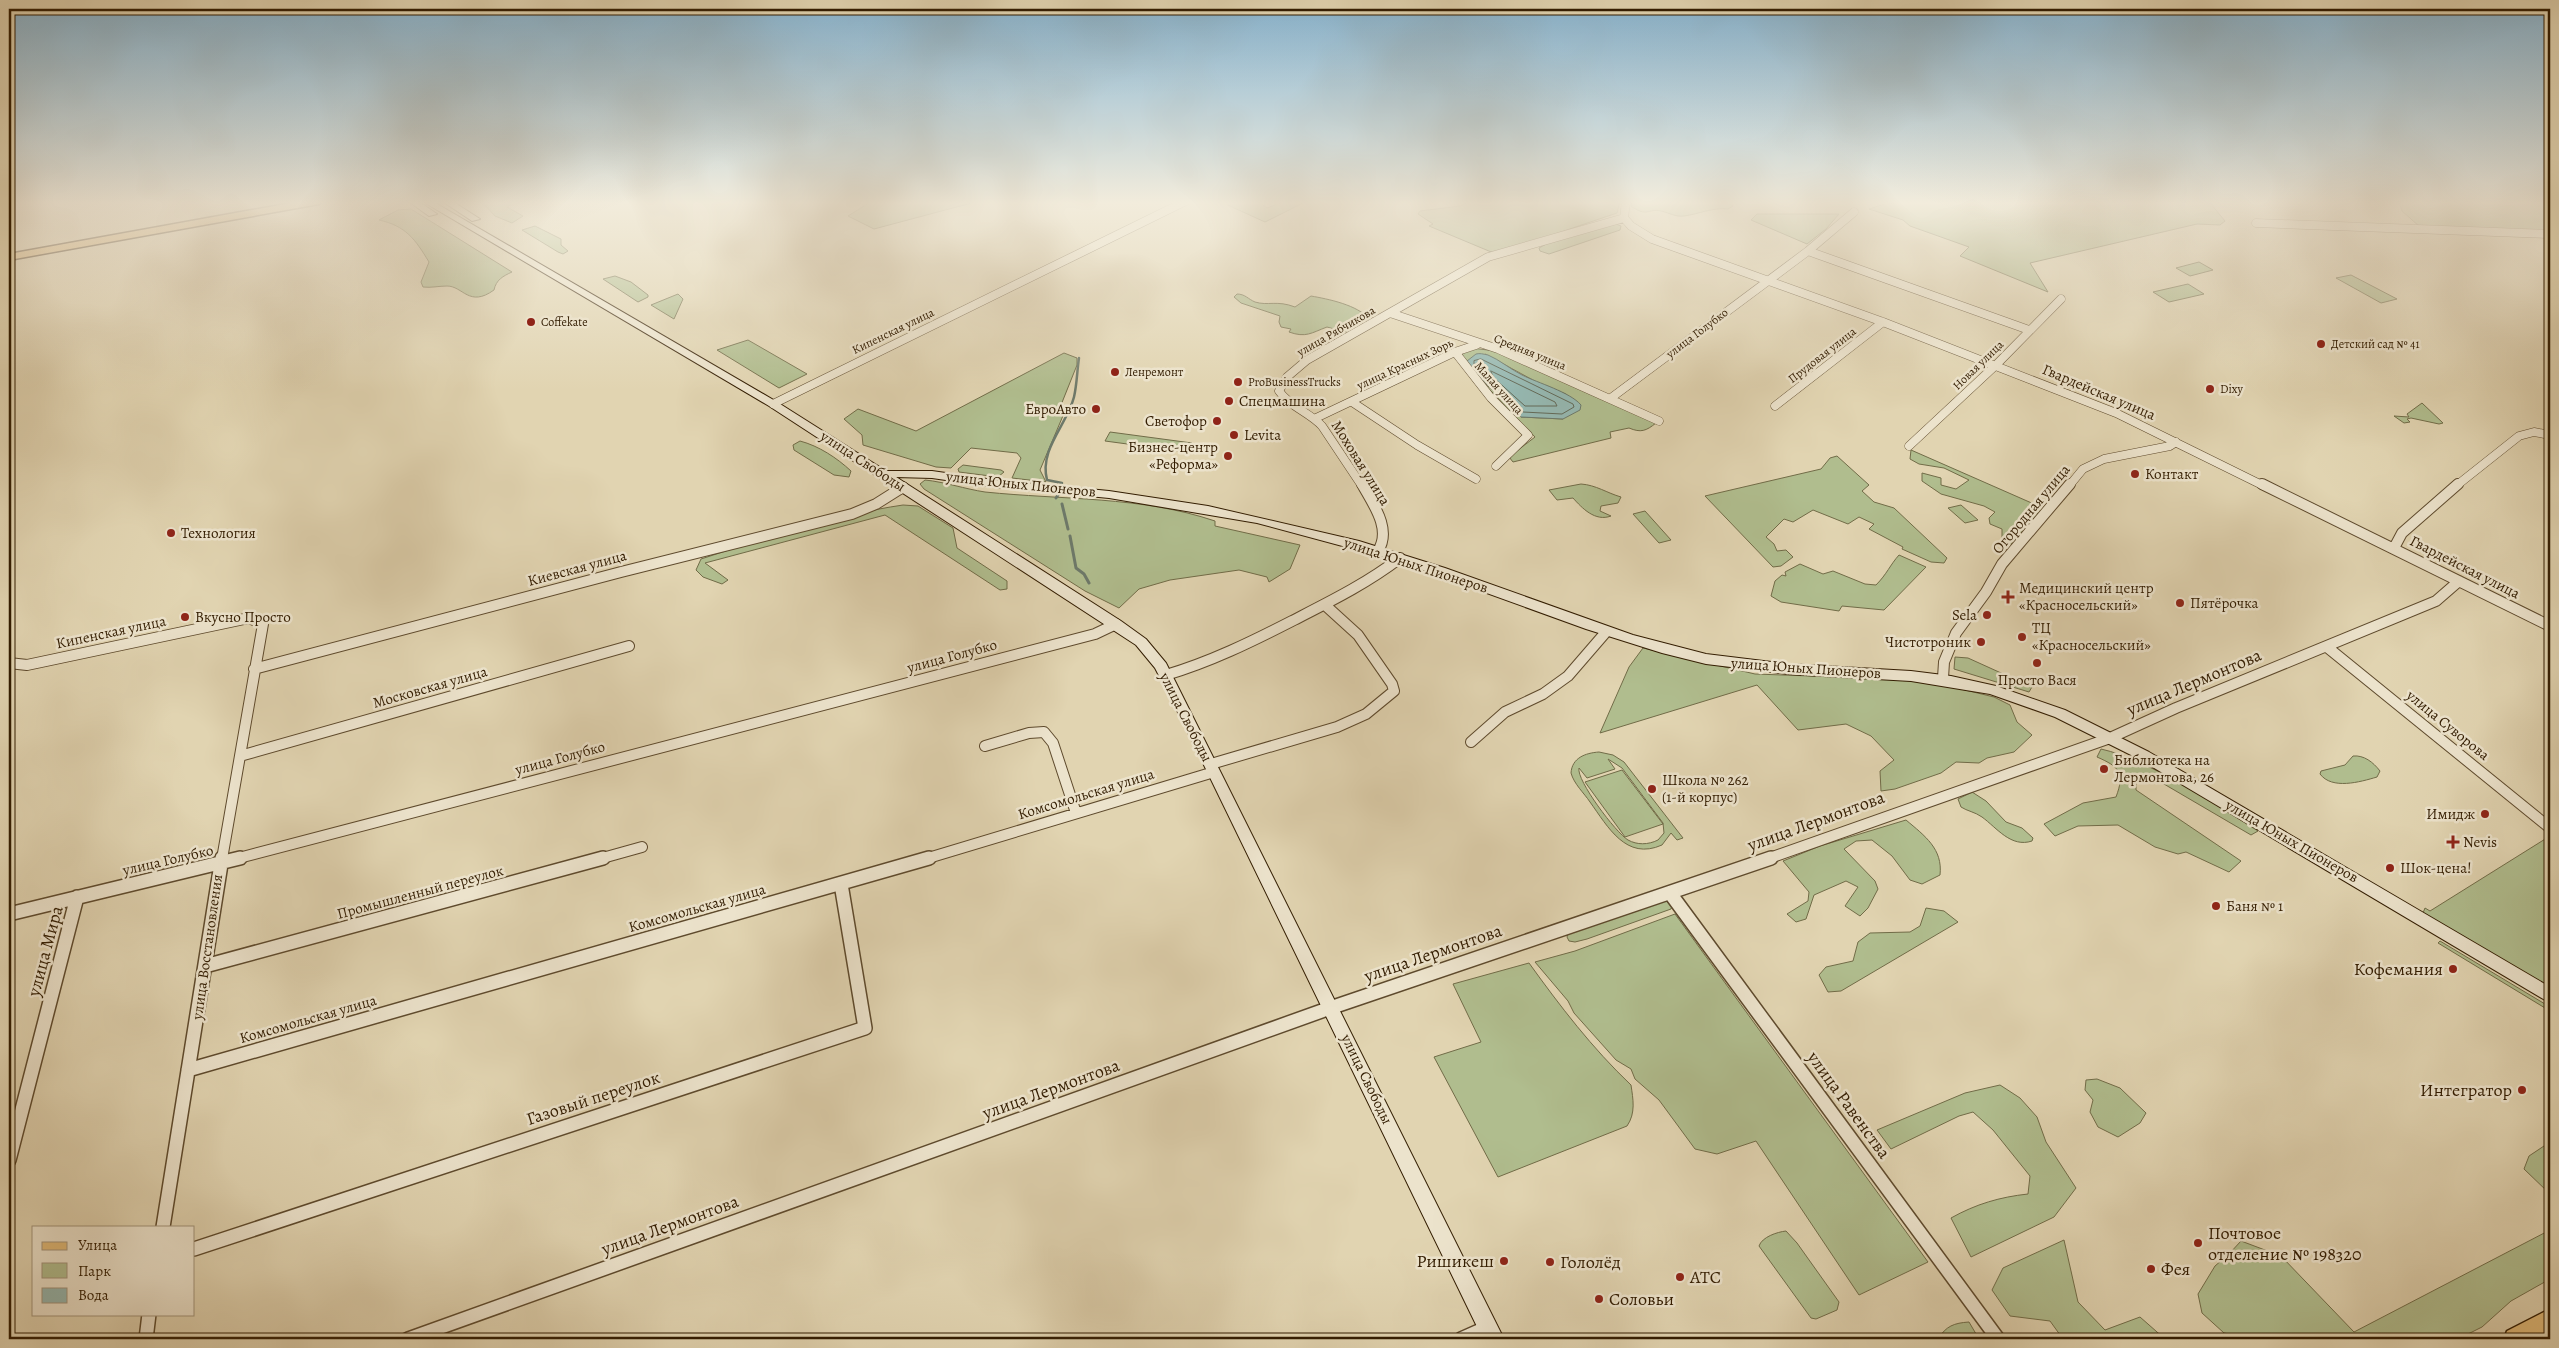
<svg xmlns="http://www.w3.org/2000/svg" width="2559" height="1348" font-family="Alegreya,serif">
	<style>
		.green { fill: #b0bd8e; stroke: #716c48; fill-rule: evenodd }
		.water { fill: #95b7b0; stroke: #6d796a }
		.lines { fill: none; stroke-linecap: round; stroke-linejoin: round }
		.shore { stroke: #646a58; stroke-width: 1 }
		.stream-far1 { stroke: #6d796a; stroke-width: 2.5 }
		.stream { stroke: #6d796a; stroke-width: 3 }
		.minor-far2-casing { stroke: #5e4a2d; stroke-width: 9 }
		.minor-far1-casing { stroke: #5e4a2d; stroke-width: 12 }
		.minor-casing { stroke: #5e4a2d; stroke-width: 16 }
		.secondary-casing { stroke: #321c01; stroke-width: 2 }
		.primary-casing { stroke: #321c01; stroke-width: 3 }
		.trunk-casing { stroke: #321c01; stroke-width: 3 }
		.minor-far2 { stroke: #ece3cc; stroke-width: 8 }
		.minor-far1 { stroke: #ece3cc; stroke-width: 10 }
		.minor { stroke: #ece3cc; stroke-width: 13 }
		.secondary { fill: #ece3cc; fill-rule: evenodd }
		.primary { fill: #e0ba78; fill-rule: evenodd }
		.trunk { fill: #e0ba78; fill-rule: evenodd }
		.poi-dot { fill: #8f2418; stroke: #ece3cc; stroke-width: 2 }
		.labels { text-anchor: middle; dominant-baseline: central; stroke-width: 5; stroke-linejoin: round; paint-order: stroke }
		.far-poi-label { font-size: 12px; fill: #321c01; stroke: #ece3cc; text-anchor: start }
		.far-street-label { font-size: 12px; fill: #321c01; stroke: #ece3cc }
		.street-label { font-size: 15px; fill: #321c01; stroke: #ece3cc }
		.poi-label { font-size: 15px; fill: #321c01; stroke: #ece3cc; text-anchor: start }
		.near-street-label { font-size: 18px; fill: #321c01; stroke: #ece3cc }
		.near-poi-label { font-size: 18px; fill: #321c01; stroke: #ece3cc; text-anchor: start }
	</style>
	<rect width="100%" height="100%" fill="#e1d4b1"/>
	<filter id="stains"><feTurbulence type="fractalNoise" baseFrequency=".004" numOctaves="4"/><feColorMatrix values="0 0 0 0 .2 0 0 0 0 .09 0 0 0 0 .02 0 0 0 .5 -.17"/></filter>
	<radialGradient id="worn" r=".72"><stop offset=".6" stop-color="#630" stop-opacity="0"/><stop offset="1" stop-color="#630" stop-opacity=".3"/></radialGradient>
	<path class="green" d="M481,201H519L507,207L523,216L512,223L495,216Z
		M872,201H979L874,229L848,216Z
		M1219,201H1258L1267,208L1286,201H1307L1265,222Z
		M1470,201H1620L1617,213L1496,254L1429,226L1433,224L1418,214L1420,211L1460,206Z
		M1632,201H1725L1733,206L1728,209C1713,207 1699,214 1684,216C1675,217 1670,213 1661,211C1647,208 1648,218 1631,206Z
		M1918,201H2199L2211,204L2225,221L2220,225L2197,224L2030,263L2048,292L1960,256L1969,247L1910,226L1903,220L1869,209L1885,204Z
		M2399,201H2550V230H2542L2540,232L2420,227L2402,211Z
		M411,209L512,272C503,276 496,280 494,290C469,308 463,286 447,286C439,286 431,288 423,287L421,282L429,262C415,239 406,226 379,220L398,210Z
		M1757,214H1839L1826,229L1807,244L1751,220Z
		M1616,224L1621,226L1620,230L1549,254L1540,251L1539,248L1550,242Z
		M535,226L561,239V245L568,251L563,254L558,252L522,230Z
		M2199,262L2213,270L2190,276L2176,268Z
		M2351,275L2397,299L2381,303L2336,278Z
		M615,276L631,282L648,295V297L638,302L603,279Z
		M2188,284L2204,294L2169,302L2153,292Z
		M678,294L683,299L674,319L651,305Z
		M1237,294C1245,294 1248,299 1255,302C1268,306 1277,300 1295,307L1311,296C1328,299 1358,305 1369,319L1345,332L1327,327C1311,333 1306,338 1289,332L1291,329L1281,327L1279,322L1280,316L1241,303L1234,297Z
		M748,340L807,374L779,388L717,350Z
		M1472,348L1495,351L1656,423C1646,431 1641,433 1629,428L1610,432L1611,438L1513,462L1509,457L1535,437L1468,367L1462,354ZM1485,354L1542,385L1566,394L1563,419L1521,417L1473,372Z
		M1064,353L1077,358V365L1061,405L1065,411L1040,470L1046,482L1012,478L1021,458L1017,453L971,448L951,468L936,467L863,445L862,435L844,419L858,409L916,431Z
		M2422,403L2443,423L2439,424L2411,418L2407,419L2410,422L2404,423L2394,416L2409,417L2407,414Z
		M1110,432L1192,443L1187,452L1105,441Z
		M800,441C819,446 837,458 851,471L849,477L834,475L794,450L793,445Z
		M1911,450L2043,508L2011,545L2002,540V529L1990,524L1989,518L1995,512L1984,506L1941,494L1922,481V473L1941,478V485L1956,489L1969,480L1944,468L1919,464L1910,459Z
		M1837,456L1869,485L1862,491L1874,502L1894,508L1947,558L1944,563L1931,562L1902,549L1903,547L1869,529L1874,524L1859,517L1848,524L1813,510L1793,522L1784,519L1766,537L1774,544L1777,551L1786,550L1793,557L1781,566L1773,567L1705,496L1821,469L1830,458Z
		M963,465L1001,470L1004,472L998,477L959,472L958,469Z
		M925,480C945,482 965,489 985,492C1062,500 1141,496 1215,521V526L1300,545L1290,569L1269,582L1267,577L1239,570L1170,580L1139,589L1119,608L1085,591L924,489L920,484Z
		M1581,484C1596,485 1607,493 1621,497L1618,503L1601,506L1600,511L1611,516C1595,522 1582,508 1573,498L1557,500L1549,490Z
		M903,505L918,506L953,528L957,548L1007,581V589L1000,590L885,515L705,563L728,580L722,584L703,577L696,570L701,559C766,538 835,515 903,505Z
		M1961,505L1978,520L1965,523L1948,508Z
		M1645,511L1671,540L1659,543L1633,514Z
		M1899,555L1926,567L1884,610L1842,606L1839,611L1781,602L1771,596L1775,581L1782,575L1786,576L1785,572L1800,564L1823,574L1833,571L1865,584L1876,585C1887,574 1890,565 1899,555Z
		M1643,648L1755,674L1922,680L1965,690L1994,697L2010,705L2017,722L2032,735L2014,752L1987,758L1979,763L1956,762L1941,773L1895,789L1881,791L1880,771L1894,760L1871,736L1846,724L1798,730L1757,685L1600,733L1629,667Z
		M1955,657L1968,658L2032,687L2029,692L1954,669Z
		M2101,749C2150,760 2214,804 2258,831L2251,835L2152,777L2145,778L2136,784V790L2241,861L2229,872L2186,852L2178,854L2155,847L2118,825L2078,826L2055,836L2044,824L2083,803L2116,797C2125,773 2120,767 2097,757Z
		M1599,752L1613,755L1624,762L1683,838L1677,840L1671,833L1662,845C1626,861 1608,827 1590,802C1584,793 1574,784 1571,773C1572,758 1585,753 1599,752ZM1608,759L1622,768L1663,823L1664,833L1658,840C1648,845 1637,845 1628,840C1616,833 1576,780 1579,768L1587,778L1615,769Z
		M2353,756C2364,755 2373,762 2380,771L2377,777C2360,782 2332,790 2320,774L2321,771L2345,765Z
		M1622,770L1663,824L1625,837L1585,782Z
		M1972,792L1986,801L2006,822L2022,828L2033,838L2032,841C2011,848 1997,828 1982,817C1975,812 1967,811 1961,807L1958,799Z
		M1906,820C1925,836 1943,849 1940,875L1922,884L1910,880L1892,856L1872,840L1856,841L1844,849L1875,881L1878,889L1868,908L1860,916L1845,906L1858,887L1846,881L1814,895L1806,919L1796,922L1787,914L1808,901L1809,892L1783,861L1820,846Z
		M2550,836V991L2433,921L2423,913L2425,908L2430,911Z
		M1660,901H1666L1672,906L1671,909L1587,939L1575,942L1569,941L1567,937L1568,933Z
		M1926,908L1944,911L1958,922L1841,991L1828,992L1819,975L1826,967L1853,961L1858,942L1870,933L1910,932L1920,926Z
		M1675,914L1928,1262L1859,1295L1756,1141L1717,1154L1695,1149L1659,1100L1635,1079L1631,1069L1616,1060L1608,1051L1574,1013L1568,1001L1535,962L1575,951Z
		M2440,941L2550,1007V1011L2438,943Z
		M1529,963C1560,1006 1592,1048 1631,1085C1633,1099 1636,1113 1627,1126L1498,1177L1434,1057L1481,1042L1453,984Z
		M2097,1079L2120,1088L2146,1113L2140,1123L2118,1137L2098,1127L2090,1112L2093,1100L2085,1090L2086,1080Z
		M2000,1085L2020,1098L2037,1117L2046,1142L2076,1188L2054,1217L1971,1257L1951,1218C1976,1204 2000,1197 2028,1194L2030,1176L1993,1130L1973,1112L1959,1116L1891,1149L1877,1130L1965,1093Z
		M2544,1146L2550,1148V1194L2524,1169L2529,1156Z
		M2550,1230V1279L2511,1301L2482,1327L2458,1339H2256L2224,1333L2202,1313L2198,1294L2215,1266L2229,1254L2241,1241L2281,1256L2354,1332Z
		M1786,1231L1797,1243L1839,1302L1837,1310L1816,1319L1811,1318L1759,1246C1762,1237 1777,1232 1786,1231Z
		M2064,1240L2078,1302L2105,1330L2140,1317L2165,1339H2063L2050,1321L2010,1316L1992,1290L2003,1268Z
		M1969,1322L1979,1339H1938C1946,1326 1954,1323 1969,1322Z"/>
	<path class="water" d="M1476,354C1480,353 1483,354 1488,355C1500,360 1510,369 1522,375C1538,383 1570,392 1581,405L1580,410L1563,419L1521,417L1467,365V361Z"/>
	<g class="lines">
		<path class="shore" d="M1481,359L1573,404L1574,407L1562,414L1523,412L1474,365V361Z
			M1491,371L1555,402L1557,406H1525L1494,378Z"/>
		<path class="stream-far1" d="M1062,483L1047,480C1039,449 1067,425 1074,397C1077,384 1077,371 1079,358"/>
		<path class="stream" d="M1056,498L1058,495
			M1062,504L1068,529
			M1070,536L1076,568L1084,574L1089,583"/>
		<defs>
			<path id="minor-far2" d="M1624,218L1631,226L1652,239L1883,322L2116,413L2264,486
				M1624,218L1626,201
				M2256,223L2550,234
				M1808,251L2029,330
				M1390,313L1498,349L1659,421
				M1455,352L1491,398L1528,435L1496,466
				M1611,398L1808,251L1854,212
				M1352,402L1417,445L1476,479
				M773,404L1186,201
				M1775,406L1883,322
				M1316,418L1455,352L1476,345
				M1909,446L1996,365L2061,299
				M1362,486L1322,426C1309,412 1290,407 1279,391L1287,377L1307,360L1488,257L1624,218
				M2069,486L2083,469L2104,459L2170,446L2176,442
				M2456,486L2519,436L2534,432L2550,435"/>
			<path id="minor-far1" d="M1362,484C1373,504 1392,529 1378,551
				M2262,484L2550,626
				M2394,548L2402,533L2458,484
				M2327,647L2550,828
				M9,663L27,665L249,618L263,624L222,859
				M254,669L621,572L852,514L876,504L903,487
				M1166,675C1210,662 1251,642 1292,621C1329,602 1366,584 1400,558
				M1943,678L1944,662L1956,633L1986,592L2002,564L2070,484
				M1471,742L1505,712L1543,694L1568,676L1606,632
				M985,746L1029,733L1044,732L1053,743L1076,813
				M240,756L629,646
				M1211,764L1337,727L1366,714L1394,691L1392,684L1358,635L1325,605
				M235,859L1095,634L1116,624
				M599,859L642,847
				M925,859L1214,772
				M1767,859L2110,738L2176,708L2436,601L2459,581"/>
			<path id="minor" d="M1670,893L1998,1339
				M9,914L240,858
				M205,966L603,858
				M188,1070L929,858
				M9,1160L77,897
				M163,1227L222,858
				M194,1249L865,1028L841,884
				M146,1339L149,1314
				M408,1339L1330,1008L1771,858
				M1461,1339L1488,1327"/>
			<path id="secondary" d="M408,201H418L437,214L429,216Z
				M422,201H432L777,402L886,471H932L994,480L1109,491L1208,506L1359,541L1445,568L1633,635L1706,654L1788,664L1911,671L1951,676L1996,686L2065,710L2149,752L2550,987V1003L2139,759L2055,717L1990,694L1911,681L1788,674L1706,664L1662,653L1586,629L1398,561L1257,523L1109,498L994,487L932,478L896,477L1121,621L1146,639L1166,663L1504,1339H1483L1183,722L1155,668L1136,645L769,406Z
				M442,201H452L480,219L472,221Z"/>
			<path id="primary" d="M2550,1309V1332L2537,1339H2504L2507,1331Z"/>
			<path id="trunk" d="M302,201H324L319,204L9,260V254Z"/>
		</defs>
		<use href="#minor-far2" class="minor-far2-casing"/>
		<use href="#minor-far1" class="minor-far1-casing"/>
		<use href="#minor" class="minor-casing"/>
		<use href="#secondary" class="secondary-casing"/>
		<use href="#primary" class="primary-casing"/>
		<use href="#trunk" class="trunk-casing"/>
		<use href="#minor-far2" class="minor-far2"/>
		<use href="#minor-far1" class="minor-far1"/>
		<use href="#minor" class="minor"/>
		<use href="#secondary" class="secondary"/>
		<use href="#primary" class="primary"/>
		<use href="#trunk" class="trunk"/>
	</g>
	<linearGradient id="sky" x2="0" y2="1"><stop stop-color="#87b5d2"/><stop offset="0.52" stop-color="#f2ecdc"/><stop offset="1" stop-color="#f2ecdc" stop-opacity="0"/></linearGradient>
	<rect width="2559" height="390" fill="url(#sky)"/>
	<g class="poi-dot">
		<circle cx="531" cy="322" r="5"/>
		<circle cx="2321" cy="344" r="5"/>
		<circle cx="1115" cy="372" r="5"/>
		<circle cx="1238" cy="382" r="5"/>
		<circle cx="2210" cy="389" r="5"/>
		<circle cx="1229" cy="401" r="5"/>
		<circle cx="1096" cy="409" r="5"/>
		<circle cx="1217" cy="421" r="5"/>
		<circle cx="1234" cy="435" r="5"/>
		<circle cx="1228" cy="456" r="5"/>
		<circle cx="2135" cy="474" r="5"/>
		<circle cx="171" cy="533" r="5"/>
		<path d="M2005.5 589.5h5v5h5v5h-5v5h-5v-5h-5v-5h5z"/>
		<circle cx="2180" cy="603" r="5"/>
		<circle cx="1987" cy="615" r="5"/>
		<circle cx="185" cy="617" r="5"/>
		<circle cx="2022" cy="637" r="5"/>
		<circle cx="1981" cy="642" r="5"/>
		<circle cx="2037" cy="663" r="5"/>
		<circle cx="2104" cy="769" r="5"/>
		<circle cx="1652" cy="789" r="5"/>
		<circle cx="2485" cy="814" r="5"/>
		<path d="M2450.5 834.5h5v5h5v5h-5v5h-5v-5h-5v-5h5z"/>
		<circle cx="2390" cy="868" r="5"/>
		<circle cx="2216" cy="906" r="5"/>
		<circle cx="2453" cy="969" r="5"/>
		<circle cx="2522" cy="1090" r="5"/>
		<circle cx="2198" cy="1243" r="5"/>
		<circle cx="1504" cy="1261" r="5"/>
		<circle cx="1550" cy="1262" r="5"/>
		<circle cx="2151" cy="1269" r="5"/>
		<circle cx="1680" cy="1277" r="5"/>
		<circle cx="1599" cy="1299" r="5"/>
	</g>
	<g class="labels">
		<g class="far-poi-label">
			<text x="541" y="322">Coffekate</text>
			<text x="2331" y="344">Детский сад № 41</text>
			<text x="1125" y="372">Ленремонт</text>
			<text x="1248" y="382">ProBusinessTrucks</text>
			<text x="2220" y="389">Dixy</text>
		</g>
		<g class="far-street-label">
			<text transform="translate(893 331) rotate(-26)">Кипенская улица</text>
			<text transform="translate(1336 331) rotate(-30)">улица Рябчикова</text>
			<text transform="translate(1697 333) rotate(-37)">улица Голубко</text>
			<text transform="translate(1530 352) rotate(22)">Средняя улица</text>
			<text transform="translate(1822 355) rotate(-38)">Прудовая улица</text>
			<text transform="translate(1405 364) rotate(-25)">улица Красных Зорь</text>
			<text transform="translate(1978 365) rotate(-44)">Новая улица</text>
			<text transform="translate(1499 388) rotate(48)">Малая улица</text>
		</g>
		<g class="street-label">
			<text transform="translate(2099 392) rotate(23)">Гвардейская улица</text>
			<text transform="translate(863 461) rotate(33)">улица Свободы</text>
			<text transform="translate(1361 463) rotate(58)">Моховая улица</text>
			<text transform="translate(1021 484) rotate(6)">улица Юных Пионеров</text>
			<text transform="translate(2031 509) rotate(-50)">Огородная улица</text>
			<text transform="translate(1416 565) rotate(18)">улица Юных Пионеров</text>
			<text transform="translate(2465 567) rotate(27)">Гвардейская улица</text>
			<text transform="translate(577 568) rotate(-15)">Киевская улица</text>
			<text transform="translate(111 632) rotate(-12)">Кипенская улица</text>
			<text transform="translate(952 656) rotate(-15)">улица Голубко</text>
			<text transform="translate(1806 668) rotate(4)">улица Юных Пионеров</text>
			<text transform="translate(430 687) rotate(-16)">Московская улица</text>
			<text transform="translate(1186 717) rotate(63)">улица Свободы</text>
			<text transform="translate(2448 725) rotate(39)">улица Суворова</text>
			<text transform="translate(560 758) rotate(-15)">улица Голубко</text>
			<text transform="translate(1086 794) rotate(-17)">Комсомольская улица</text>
			<text transform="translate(2292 841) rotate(30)">улица Юных Пионеров</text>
			<text transform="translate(168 860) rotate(-13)">улица Голубко</text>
			<text transform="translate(420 892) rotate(-15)">Промышленный переулок</text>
			<text transform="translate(697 908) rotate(-16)">Комсомольская улица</text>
			<text transform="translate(207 947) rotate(-82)">улица Восстановления</text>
			<text transform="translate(308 1019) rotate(-16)">Комсомольская улица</text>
			<text transform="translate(1367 1079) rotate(64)">улица Свободы</text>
		</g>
		<g class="poi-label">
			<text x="1239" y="401">Спецмашина</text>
			<text x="1086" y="409" text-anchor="end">ЕвроАвто</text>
			<text x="1207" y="421" text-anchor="end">Светофор</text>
			<text x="1244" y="435">Levita</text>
			<text x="1218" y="447" text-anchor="end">Бизнес-центр<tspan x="1218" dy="17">«Реформа»</tspan></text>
			<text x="2145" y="474">Контакт</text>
			<text x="181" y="533">Технология</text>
			<text x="2019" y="588">Медицинский центр<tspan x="2019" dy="17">«Красносельский»</tspan></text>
			<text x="2190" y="603">Пятёрочка</text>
			<text x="1977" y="615" text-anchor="end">Sela</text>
			<text x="195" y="617">Вкусно Просто</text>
			<text x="2032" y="628">ТЦ<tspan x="2032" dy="17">«Красносельский»</tspan></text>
			<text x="1971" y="642" text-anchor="end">Чистотроник</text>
			<text x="2037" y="680" text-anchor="middle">Просто Вася</text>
			<text x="2114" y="760">Библиотека на<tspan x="2114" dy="17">Лермонтова, 26</tspan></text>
			<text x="1662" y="780">Школа № 262<tspan x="1662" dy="17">(1-й корпус)</tspan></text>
			<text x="2475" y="814" text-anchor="end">Имидж</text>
			<text x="2463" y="842">Nevis</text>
			<text x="2400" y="868">Шок-цена!</text>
			<text x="2226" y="906">Баня № 1</text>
		</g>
		<g class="near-street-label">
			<text transform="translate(2194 682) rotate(-23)">улица Лермонтова</text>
			<text transform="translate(1816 821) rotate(-20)">улица Лермонтова</text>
			<text transform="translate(45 951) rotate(-75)">улица Мира</text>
			<text transform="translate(1433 953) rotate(-19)">улица Лермонтова</text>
			<text transform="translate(1051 1089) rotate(-20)">улица Лермонтова</text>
			<text transform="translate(593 1098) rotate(-18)">Газовый переулок</text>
			<text transform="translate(1849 1105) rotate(54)">улица Равенства</text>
			<text transform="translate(670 1225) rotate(-20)">улица Лермонтова</text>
		</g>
		<g class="near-poi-label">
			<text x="2443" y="969" text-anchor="end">Кофемания</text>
			<text x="2512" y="1090" text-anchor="end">Интегратор</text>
			<text x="2208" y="1233">Почтовое<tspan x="2208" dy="21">отделение № 198320</tspan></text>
			<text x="1494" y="1261" text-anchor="end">Ришикеш</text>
			<text x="1560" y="1262">Гололёд</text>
			<text x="2161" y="1269">Фея</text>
			<text x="1690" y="1277">АТС</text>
			<text x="1609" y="1299">Соловьи</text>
		</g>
	</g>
	<rect width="2559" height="1348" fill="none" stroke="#e1d4b1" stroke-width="30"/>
	<rect x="10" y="10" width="2539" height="1328" fill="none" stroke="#321c01" stroke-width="2.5"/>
	<rect x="15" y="15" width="2529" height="1318" fill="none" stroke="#321c01"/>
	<rect x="32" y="1226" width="162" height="90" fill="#ece3cc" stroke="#a2937b"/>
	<rect x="42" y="1242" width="25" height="8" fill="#e0ba78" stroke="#a2937b"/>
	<text x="78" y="1250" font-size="15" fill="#321c01">Улица</text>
	<rect x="42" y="1263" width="25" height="15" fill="#b0bd8e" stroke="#a2937b"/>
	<text x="78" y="1276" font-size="15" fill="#321c01">Парк</text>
	<rect x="42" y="1288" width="25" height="15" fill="#95b7b0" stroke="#a2937b"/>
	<text x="78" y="1300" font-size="15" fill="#321c01">Вода</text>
	<rect width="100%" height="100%" filter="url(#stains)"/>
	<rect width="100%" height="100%" fill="url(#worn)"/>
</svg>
